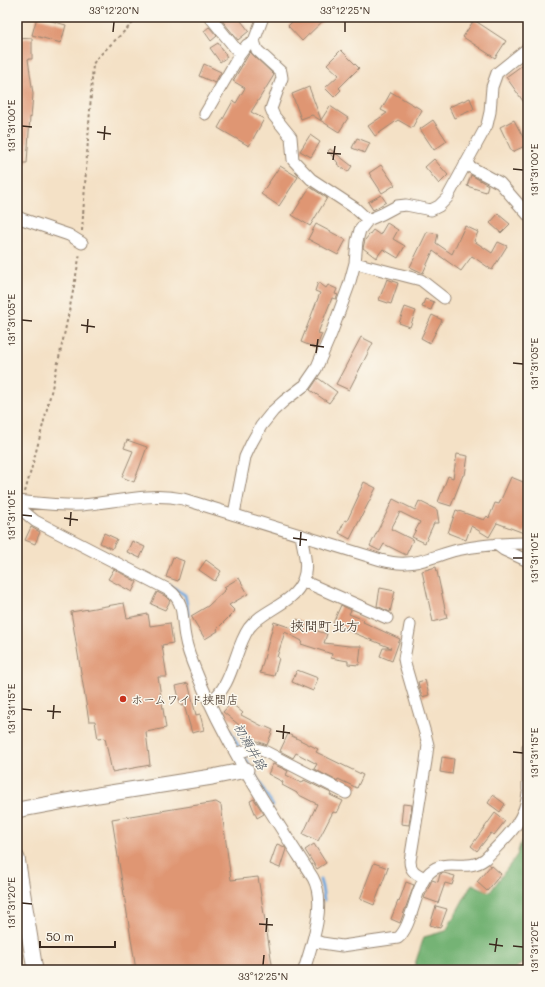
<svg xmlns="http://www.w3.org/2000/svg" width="545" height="987" font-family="Mali,'Klee One',sans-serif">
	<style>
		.forest { fill: #74b374; stroke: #586e49 }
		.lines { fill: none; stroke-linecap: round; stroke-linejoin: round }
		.stream { stroke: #70a7de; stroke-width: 3 }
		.building { fill: #df9673 }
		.street-casing { stroke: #988672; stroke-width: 13 }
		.secondary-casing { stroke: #988672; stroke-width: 17 }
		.path { stroke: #988672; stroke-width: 2; stroke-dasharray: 3 3; stroke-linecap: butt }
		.street { stroke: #fff; stroke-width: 11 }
		.secondary { stroke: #fff; stroke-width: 15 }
		.ticks { fill: none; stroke: #3b2a1e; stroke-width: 1.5 }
		.poi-dot { fill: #c8321e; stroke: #fbf7ec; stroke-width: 1.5 }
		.labels { text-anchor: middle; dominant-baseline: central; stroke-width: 3; stroke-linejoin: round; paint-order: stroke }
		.poi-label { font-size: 12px; fill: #3b2a1e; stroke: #fbf7ec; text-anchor: start }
		.water-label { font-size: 13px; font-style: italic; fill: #4e5661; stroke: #fbf7ec }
		.quarter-label { font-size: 14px; fill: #3b2a1e; stroke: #fbf7ec }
		.neatline { fill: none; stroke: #3b2a1e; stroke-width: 1.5 }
		.ticks-label { font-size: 10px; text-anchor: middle; fill: #3b2a1e }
	</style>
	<rect width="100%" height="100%" fill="#fbf7ec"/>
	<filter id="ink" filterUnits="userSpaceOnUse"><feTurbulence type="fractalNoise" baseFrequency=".025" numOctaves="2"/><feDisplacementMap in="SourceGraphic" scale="8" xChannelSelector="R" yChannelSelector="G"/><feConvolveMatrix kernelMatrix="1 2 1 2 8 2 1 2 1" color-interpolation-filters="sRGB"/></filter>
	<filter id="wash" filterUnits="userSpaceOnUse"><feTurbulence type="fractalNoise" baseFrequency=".012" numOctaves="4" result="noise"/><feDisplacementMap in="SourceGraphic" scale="16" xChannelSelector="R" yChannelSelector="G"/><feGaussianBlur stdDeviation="0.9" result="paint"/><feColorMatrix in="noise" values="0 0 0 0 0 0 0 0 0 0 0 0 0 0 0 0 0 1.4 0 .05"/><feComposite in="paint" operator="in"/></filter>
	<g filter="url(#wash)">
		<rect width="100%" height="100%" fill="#f4e1c6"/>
		<path class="forest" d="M528,818V959L513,970H413L424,937L446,931L472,884L490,892L517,855Z"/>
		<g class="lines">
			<path class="stream" d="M171,586L185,595L187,604L188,615
				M230,731L240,749
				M243,754L273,806
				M320,880L322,887L324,900"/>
		</g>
		<g id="blocks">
			<path class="building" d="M37,17L66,25L61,43L32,35Z
				M221,17H238L249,31L238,40L220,18Z
				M297,17H327L302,41L288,26Z
				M474,20L506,41L495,58L463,37Z
				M209,27L217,36L211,41L204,31Z
				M32,38V59H28L33,94L31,118L30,117L27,163H17L18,117L17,116V94H19L17,78V39Z
				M218,43L227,57L220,62L210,48Z
				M341,50L359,68L339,88L341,90L334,97L325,88L339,75L327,64Z
				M250,52L274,75L251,112L264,119L249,146L218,128L233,101L236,103L245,88L233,81Z
				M528,61V108L506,77Z
				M204,64L221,72L215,83L199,76Z
				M309,87L321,120L330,106L348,118L339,132L312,115L301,119L292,94Z
				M391,92L422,110L412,128L398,120L375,136L368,126L387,113L381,110Z
				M470,98L474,109L454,118L449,107Z
				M433,120L447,141L434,150L420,129Z
				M514,120L527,145L512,152L500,127Z
				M310,135L320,142L311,157L300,151Z
				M357,138L370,143L365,153L352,148Z
				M330,149L352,166L348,172L337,164L338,163L328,151Z
				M434,159L448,175L439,184L425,167Z
				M381,165L395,185L382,193L369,173Z
				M280,166L298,177L279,206L261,194Z
				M471,175L488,185L486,192L467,186Z
				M310,187L327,198L310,226L292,215Z
				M381,195L386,202L373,210L368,202Z
				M498,214L510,224L501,233L490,223Z
				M387,223L398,230L393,239L405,246L398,258L383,249L376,258L363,248L365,240L373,230L380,235Z
				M316,224L346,240L338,255L308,239Z
				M465,226L478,232L474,241L492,253L498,242L507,246L492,270L472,256L461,271L433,251L423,273L410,267L427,232L438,234L436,243L452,254Z
				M387,279L398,283L391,304L379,300Z
				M318,282L326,288L328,285L337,289L335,294L338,295L336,299L332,298L318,333L322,334L316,348L301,342L320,293L315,291Z
				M425,299L434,302L431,310L422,307Z
				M405,307L416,311L410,327L399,323Z
				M432,315L442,320L430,343L421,338Z
				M361,337L373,343L349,390L336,384Z
				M318,378L337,392L329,403L310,390Z
				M127,440L147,447L134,482L122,477L133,451L124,448Z
				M457,454L468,456L465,475H463L451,506L438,502L448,476L453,478Z
				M511,477L528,484V522L524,533L497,523L489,537L471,526L466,540L448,533L456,510L484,520L487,516L489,518L495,503L499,504Z
				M364,482L376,488L350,539L339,533L345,520L347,521L359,495H358Z
				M393,499L415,510L419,501L437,510L439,523H434L425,543L412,537L420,522L400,512L391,529L413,540L406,555L384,544L380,551L370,546L387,512Z
				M31,527L40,532L35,544L25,540Z
				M104,533L117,539L112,549L100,543Z
				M132,541L145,547L140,558L127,552Z
				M173,557L184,561L178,581L166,577Z
				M206,560L221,571L215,581L199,570Z
				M436,567L447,618L433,622L422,571Z
				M114,569L137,582L132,592L108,579Z
				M239,578L248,594L229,605L235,611L217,629L218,631L205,639L191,616L208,606L226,589L224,587Z
				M380,588L395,591L390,612L377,606Z
				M157,592L165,596L170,601L165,610L151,604Z
				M124,603L127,618L148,614L150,626L170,623L173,643L162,645L167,677H158L166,728L146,732L150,765L112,772L105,738L98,739L95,721H89L71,612Z
				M341,605L351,610L349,614L364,620L363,622L400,639L392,661L380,656L383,648H391L349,631V629L333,623Z
				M297,619L310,625L308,628L327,634L324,643L349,646H361L359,665L348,664V661L331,658L332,654L301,644L302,641L285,632L277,657L279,658L274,676L260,673L274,622L292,628Z
				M297,670L318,678L313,691L292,682Z
				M425,680L429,695L422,697L418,682Z
				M188,683L196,715L200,714L204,730L192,733L184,705L181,706L176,686Z
				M231,703L243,713L241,715L264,727V726L273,730L267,745L252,739V740L241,734L244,729L223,712Z
				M288,734L318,749L316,752L363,775L357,788L338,779L337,781L314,769L317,764L296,753L293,758L280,751Z
				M442,757L454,759L452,774L440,772Z
				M273,764L288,771L286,775L302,783L304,780L331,793L330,795L343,801L337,813L333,812L318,841L303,834L317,804L297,794V793L282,785L283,782L268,774Z
				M493,795L505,804L500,812L488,803Z
				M254,799L264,814L257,818L250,801Z
				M216,802L221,805L231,880L258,877L273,970H136L112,819Z
				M403,804L412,805L409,825L401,824Z
				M495,813L505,821L494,835L491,833L477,851L471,846Z
				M277,844L285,847L286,849L280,868L270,864Z
				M314,844L326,863L317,869L305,850Z
				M374,863L388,868L374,905L360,899Z
				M491,865L501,874L487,891L477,882Z
				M444,873L455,876L452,885L445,883L438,903L424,898L431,882L432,880L438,882L440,874Z
				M406,882L414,885L400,923L391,919L398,901L399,902Z
				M436,906L447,909L440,928L430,925Z"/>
		</g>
	</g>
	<g filter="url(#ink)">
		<use href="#blocks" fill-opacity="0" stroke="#988672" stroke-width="1"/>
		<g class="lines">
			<defs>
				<path id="street" d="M210,17L240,54
					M263,17L254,41L257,50L281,72L282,78L271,109L274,116L291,137L293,160L311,179L355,208L368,220
					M205,114L240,54L247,45L254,41
					M465,164L500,183L528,215
					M17,216L22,219L69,235L82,243
					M355,263L421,280L444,298
					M17,501C38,503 60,506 82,505C116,502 149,492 183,499L381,560C389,562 397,564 406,563C423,563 440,554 457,550C480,545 504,543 528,543
					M17,506L35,521L169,590C186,603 181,618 185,637C187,650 192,662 197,674C226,746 271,813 313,878C327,904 312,944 304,970
					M234,514L245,457L252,442L261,426L273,411L284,401L305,385L316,369L331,334L349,285L355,263L357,241L360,230L368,220L382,214L397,206L406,205L431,210L439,206L447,198L487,125L490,112L492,87L497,73L528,48
					M496,544L504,550L528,561
					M303,581L387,618
					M410,625L404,659L405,664L425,733L428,745L426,761L410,861C410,871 416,874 425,878
					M209,702C234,686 233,651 249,628C264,608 293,605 303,580C309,566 303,549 301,535
					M528,748V790
					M237,754C250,748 253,747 266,752L346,793
					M313,940L322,943L342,946L398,938C413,926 414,887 430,872C446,857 467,873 485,859C504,839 525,823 528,793"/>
				<path id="secondary" d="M17,810L98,795L212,777L246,770
					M17,858L35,970"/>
			</defs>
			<use href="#street" class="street-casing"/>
			<use href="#secondary" class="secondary-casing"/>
			<path class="path" d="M82,231L93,64L97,58L139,17
				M25,492C47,413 66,334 80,253"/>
			<use href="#street" class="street"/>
			<use href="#secondary" class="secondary"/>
		</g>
	</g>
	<path class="ticks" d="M113,32L114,22M345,32V22M22,126L32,127M97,132L111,134M104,140L105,126M327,153L341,154M333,160L335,146M513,169L523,170M22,320L32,321M81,325L95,327M87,333L88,319M310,345L324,347M316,353L318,339M513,363L523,364M22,515L32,516M64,518L78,520M70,526L71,512M293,538L307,540M300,546L301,532M513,558H523M22,709L32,710M47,711L61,712M53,719L54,705M276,731L290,733M283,739L284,725M513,752L523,753M22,903L32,904M259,924L273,925M266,932L267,918M489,944L503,946M513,946L523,947M495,952L497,938M263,965L264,955"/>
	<circle class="poi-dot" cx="123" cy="699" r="4"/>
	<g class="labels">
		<g class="poi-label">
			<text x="131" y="699">ホームワイド挟間店</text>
		</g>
		<g class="water-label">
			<text transform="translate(251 746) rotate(60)">初瀬井路</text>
		</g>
		<g class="quarter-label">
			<text x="325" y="625">挾間町北方</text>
		</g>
	</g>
	<rect width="545" height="987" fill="none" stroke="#fbf7ec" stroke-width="44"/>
	<path d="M40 941v6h75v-6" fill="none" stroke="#3b2a1e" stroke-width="2"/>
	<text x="46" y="941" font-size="12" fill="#3b2a1e" stroke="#fbf7ec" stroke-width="3" paint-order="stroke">50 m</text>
	<rect x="22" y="22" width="501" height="943" class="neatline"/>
	<g class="ticks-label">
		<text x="114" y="14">33°12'20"N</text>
		<text x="345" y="14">33°12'25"N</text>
		<text transform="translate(11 126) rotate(-90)" y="4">131°31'00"E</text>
		<text transform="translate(534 170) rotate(-90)" y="4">131°31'00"E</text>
		<text transform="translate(11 320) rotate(-90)" y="4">131°31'05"E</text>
		<text transform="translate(534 364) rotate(-90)" y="4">131°31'05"E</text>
		<text transform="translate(11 515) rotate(-90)" y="4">131°31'10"E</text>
		<text transform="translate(534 558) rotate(-90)" y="4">131°31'10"E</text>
		<text transform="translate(11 709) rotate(-90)" y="4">131°31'15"E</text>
		<text transform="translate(534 753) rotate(-90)" y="4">131°31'15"E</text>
		<text transform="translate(11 903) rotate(-90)" y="4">131°31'20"E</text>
		<text transform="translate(534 947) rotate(-90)" y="4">131°31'20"E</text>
		<text x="263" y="980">33°12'25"N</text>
	</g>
</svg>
